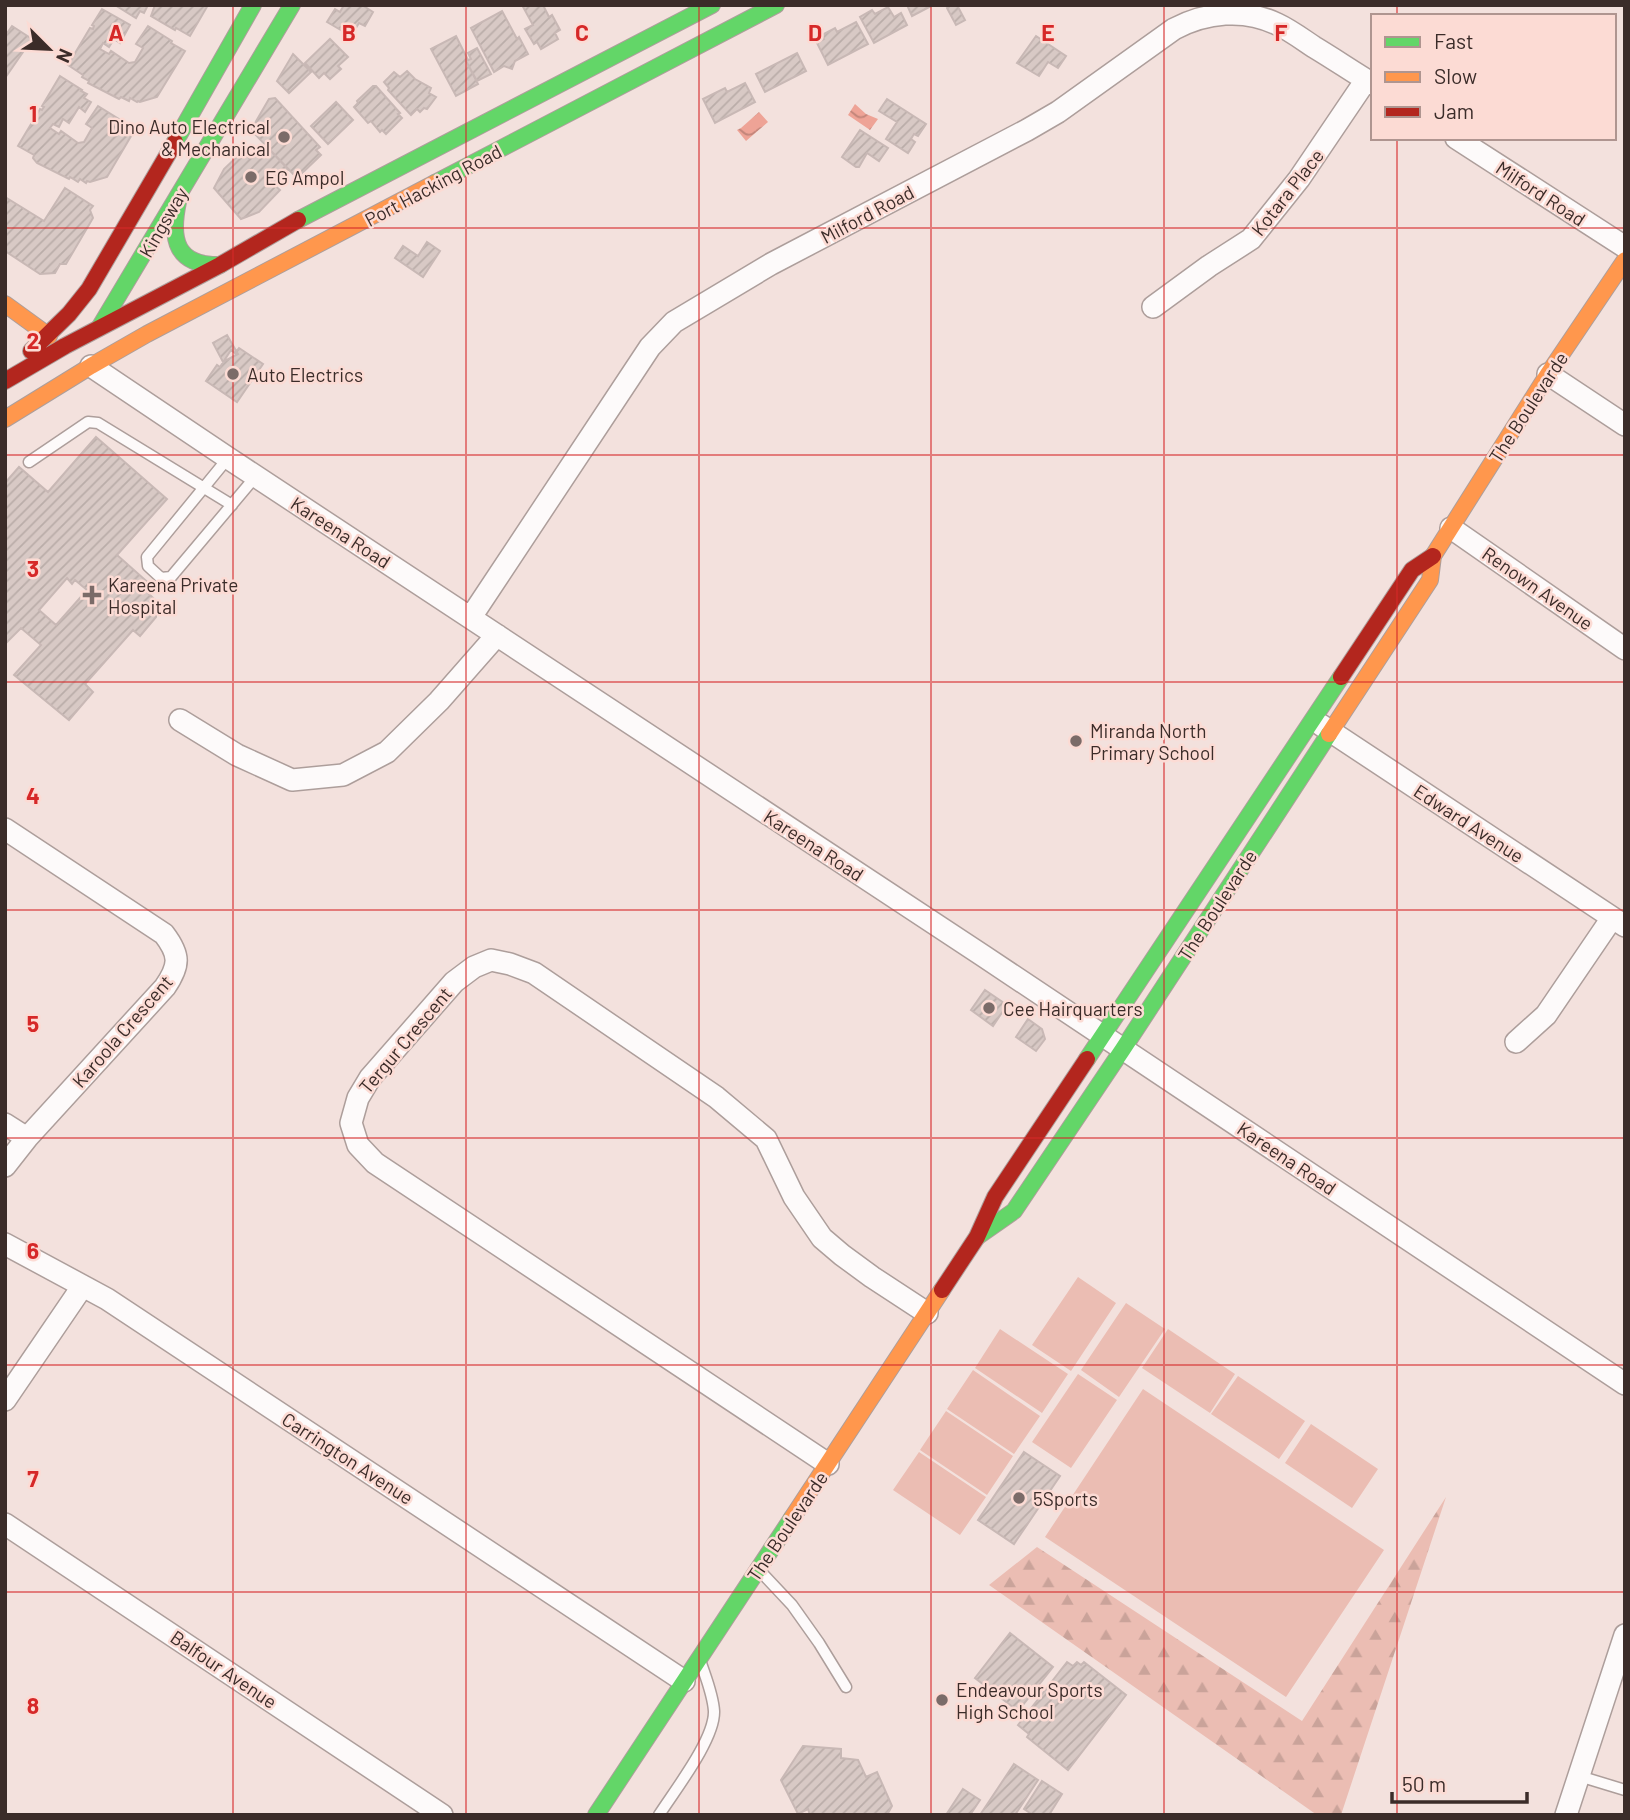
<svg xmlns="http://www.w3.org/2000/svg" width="1630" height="1820" font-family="Barlow,sans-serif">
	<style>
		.green { fill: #ebbdb3 }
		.forest { fill: url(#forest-firs) }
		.water { fill: url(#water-waves) }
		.building { fill: url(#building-hatch); stroke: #c8b8b5; stroke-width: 2; fill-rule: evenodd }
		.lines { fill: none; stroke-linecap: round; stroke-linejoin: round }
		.lane-casing { stroke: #ad9e9b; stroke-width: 13 }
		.street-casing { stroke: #ad9e9b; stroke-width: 24 }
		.fast-casing { stroke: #ad9e9b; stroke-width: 18 }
		.slow-casing { stroke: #ad9e9b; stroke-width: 18 }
		.jam-casing { stroke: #ad9e9b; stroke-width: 18 }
		.lane { stroke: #fdfafa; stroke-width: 10 }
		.street { stroke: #fdfafa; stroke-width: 21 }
		.fast { stroke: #63d668; stroke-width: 16 }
		.slow { stroke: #ff974d; stroke-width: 16 }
		.jam { stroke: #b3261e; stroke-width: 16 }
		.grid { fill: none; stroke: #d62828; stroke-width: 2; stroke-opacity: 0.55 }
		.poi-dot { fill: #7b6b68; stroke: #fcdbd4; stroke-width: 2.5 }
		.labels { text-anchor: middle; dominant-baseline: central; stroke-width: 5; stroke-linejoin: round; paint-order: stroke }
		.poi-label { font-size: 19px; fill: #3b2c29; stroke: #fcdbd4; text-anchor: start }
		.street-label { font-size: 19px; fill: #3b2c29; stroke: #fcdbd4 }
		.grid-label { font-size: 23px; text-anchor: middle; font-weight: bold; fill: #d62828; stroke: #fcdbd4; stroke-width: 5; stroke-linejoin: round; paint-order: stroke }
	</style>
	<defs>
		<pattern id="forest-firs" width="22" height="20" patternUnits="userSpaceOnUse" patternTransform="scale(1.75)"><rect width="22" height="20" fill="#ebbdb3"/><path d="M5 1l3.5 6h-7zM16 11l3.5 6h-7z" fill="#caa39a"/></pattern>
		<pattern id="water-waves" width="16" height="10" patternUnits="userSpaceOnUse" patternTransform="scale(1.75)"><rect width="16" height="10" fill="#eea396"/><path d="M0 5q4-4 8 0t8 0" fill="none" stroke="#c2857a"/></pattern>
		<pattern id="building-hatch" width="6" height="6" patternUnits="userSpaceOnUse" patternTransform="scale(1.75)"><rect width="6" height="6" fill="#d8c9c5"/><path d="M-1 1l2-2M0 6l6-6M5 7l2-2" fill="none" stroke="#baada9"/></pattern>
	</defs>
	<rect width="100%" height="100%" fill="#f3e1dd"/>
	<path class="green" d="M1078,1277L1116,1303L1071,1371L1032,1345Z
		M1126,1303L1165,1329L1119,1397L1081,1370Z
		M1000,1329L1068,1374L1042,1413L975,1368Z
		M1168,1329L1235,1374L1210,1413L1142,1368Z
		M973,1370L1040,1416L1014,1454L947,1409Z
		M1078,1374L1117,1400L1071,1468L1032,1442Z
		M1238,1376L1305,1421L1279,1459L1211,1414Z
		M1143,1389L1384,1550L1286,1697L1045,1537Z
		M946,1411L1013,1456L987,1495L920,1450Z
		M1311,1424L1378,1469L1352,1508L1285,1463Z
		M919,1452L986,1497L960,1535L893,1490Z"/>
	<path class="forest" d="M1446,1497L1341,1815H1317L989,1585L1037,1547L1302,1721Z"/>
	<path class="water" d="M855,104L866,114L878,119L870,130L848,115Z
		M759,112L768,122L746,141L737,130L741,128Z"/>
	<path class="building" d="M115,5H148L144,13L140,11L136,18Z
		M155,5H208L190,36L176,28L175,30L151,16Z
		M344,5H362L373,12L365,26L359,23L351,36L327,22L335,9L340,12Z
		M522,5H543L549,17L552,15L560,30L555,33L558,39L541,49L537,42L534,44L525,29L533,25Z
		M907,5H933L912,16Z
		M951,5H957L965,20L956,25L947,8Z
		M888,7L894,17L901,13L907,25L874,43L860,17L872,10L875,14Z
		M102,9L130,25L120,43L114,39L109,47L103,43L100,49L109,54L111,51L129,63L135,62L143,48L136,44L148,26L172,41L171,43L185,51L157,97L140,102L138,101L137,102L130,98L129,101L121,97L119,99L88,83L89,81L82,77L83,75L68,65L90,28L93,29L94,26L92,25Z
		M502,11L517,39L519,37L528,54L515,61L512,69L504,66L494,72L471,28Z
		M856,22L868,44L828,65L817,43L824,39L822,35L835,28L837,32Z
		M12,26L32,39L5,78V36Z
		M456,36L468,60L466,61L478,84L456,96L431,49Z
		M1036,36L1066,56L1058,68L1048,62L1039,76L1017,63Z
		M330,39L348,57L338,66L341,69L330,79L324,73L319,78L305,63Z
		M477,48L491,74L477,81L466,61L471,59L468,53Z
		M797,53L806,71L765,92L756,74Z
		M293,54L311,72L289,93L277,81Z
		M407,71L415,79L431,88L429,93L436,97L427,109L424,108L420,112L417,109L411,115L388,90L389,88L384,82L394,72L400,77Z
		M60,76L82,90L81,91L87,94L84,98L91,102L85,112L79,107L69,123L63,119L59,127L53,124L50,128L59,134L61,131L78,143L84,142L92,128L86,124L98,106L122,121L120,123L134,131L107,177L90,182L87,181L86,183L80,179L78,182L70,177L69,179L37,163L33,158L34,155L18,146L40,109L42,110L44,107L42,106Z
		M745,83L755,102L715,123L703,99L725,88L727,92Z
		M373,86H376L400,113L398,114L402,118L386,134L382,130L380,132L371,121L368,123L354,107L358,103L357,101Z
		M275,98L320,147L316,150L321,155L297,178L251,130L269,99Z
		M887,99L926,124L918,136L914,134L911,139L915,142L908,153L886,139L897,122L879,111Z
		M336,102L353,120L328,144L311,126Z
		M860,130L888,148L879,161L867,153L859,167H856L842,157Z
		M264,144L288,169L273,184L280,190L259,212L241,219L214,188L224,169L243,151L249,158Z
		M65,188L93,206L90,210L93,218L66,264H60L55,273L40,274L5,251V197L44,221Z
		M427,242L440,251L423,277L395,258L403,246L418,256Z
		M227,335L238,354L223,362L213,343Z
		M239,348L263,364L237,402L206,381L217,365L220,367L231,350L235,353Z
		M96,437L167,499L117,555L152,586L147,592L157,602L156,617L140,636L133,630L85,684L93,692L69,720L14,675L41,645L21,628L5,644V483L19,467L48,492ZM67,578L72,584L75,580L87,590L56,625L39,610Z
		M985,990L1007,1005L993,1026L971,1010Z
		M1028,1019L1042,1029L1045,1039L1036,1051L1016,1037Z
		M1024,1452L1060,1476L1014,1544L978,1520Z
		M1010,1633L1053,1667L1018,1711L975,1678Z
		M1067,1662L1073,1666L1077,1662L1081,1665L1084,1662L1126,1695L1068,1770L1027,1737L1029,1734L1018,1725Z
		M803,1746L841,1749V1758L858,1760L866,1777L877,1772L892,1806L887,1815H810L808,1809L798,1814L781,1780Z
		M1014,1764L1038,1780L1015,1815H980Z
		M1042,1781L1062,1794L1049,1815H1033L1024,1809Z
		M963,1789L980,1800L970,1815H946Z"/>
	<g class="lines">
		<defs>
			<path id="lane" d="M228,458L147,557L148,566L161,578L171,577L256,476
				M29,462L88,422L98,423L232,505
				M760,1571L792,1605L819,1643L846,1687
				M1579,1776L1625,1790
				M659,1815C675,1790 715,1739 714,1711C713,1695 706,1678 701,1663"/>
			<path id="street" d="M1456,138L1625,247
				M1153,307L1209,266L1251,239L1299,179L1366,80
				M91,366L228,458L982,955L1625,1384
				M1548,374L1625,425
				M1451,528L1625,649
				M471,617L650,347L674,322L771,264L1027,130L1058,112L1174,29C1206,12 1244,8 1277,24C1290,30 1302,39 1314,47C1334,59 1353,72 1373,84
				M180,720L237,755L292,780L343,775L387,752L439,701L497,635
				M1321,725L1625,926
				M5,829L164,934C180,955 180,965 165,987L27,1138L5,1166
				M1516,1042L1546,1015L1612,918
				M5,1124L27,1138
				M5,1244L107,1299L684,1681
				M5,1400L82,1287
				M828,1464L375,1163L358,1145L351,1123L358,1098L370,1078L454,982L474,967L491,960L510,964L534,973L716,1097L766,1139L794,1197L822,1238L842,1255L872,1277L927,1313
				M5,1524L442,1815
				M1566,1815L1625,1635"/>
			<path id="fast" d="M175,142L253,5
				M435,183L776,5
				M178,202C170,240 176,266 220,265
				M298,220L712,5
				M99,328L292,5
				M1087,1059L1341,677
				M977,1237L1014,1211L1123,1049L1329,734
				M596,1815L792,1518"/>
			<path id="slow" d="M5,304L49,336
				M5,419L91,366L147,334L435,183
				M1329,734L1430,580L1433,556L1548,374L1625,260
				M792,1518L942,1290"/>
			<path id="jam" d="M31,351L69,314L89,289L175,142
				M5,381L65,346L220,265L298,220
				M1341,677L1412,570L1433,556
				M942,1290L977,1237L995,1197L1087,1059"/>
		</defs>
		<use href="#lane" class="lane-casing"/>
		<use href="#street" class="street-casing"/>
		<use href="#fast" class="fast-casing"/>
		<use href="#slow" class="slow-casing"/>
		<use href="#jam" class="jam-casing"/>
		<use href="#lane" class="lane"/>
		<use href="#street" class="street"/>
		<use href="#fast" class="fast"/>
		<use href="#slow" class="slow"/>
		<use href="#jam" class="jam"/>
	</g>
	<path class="grid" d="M233,5V1815M466,5V1815M699,5V1815M931,5V1815M1164,5V1815M1397,5V16M1397,138V1815M5,228H1625M5,455H1625M5,682H1625M5,910H1625M5,1138H1625M5,1365H1625M5,1592H1625"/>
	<g class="poi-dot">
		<circle cx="284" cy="137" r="7"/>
		<circle cx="251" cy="177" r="7"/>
		<circle cx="233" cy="374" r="7"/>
		<path d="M88.5 584.5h7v7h7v7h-7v7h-7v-7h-7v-7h7z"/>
		<circle cx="1076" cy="741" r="7"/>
		<circle cx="989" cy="1008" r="7"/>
		<circle cx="1019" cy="1498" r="7"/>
		<circle cx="942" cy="1700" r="7"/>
	</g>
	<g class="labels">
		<g class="poi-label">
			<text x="270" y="126" text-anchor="end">Dino Auto Electrical<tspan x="270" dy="22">&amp; Mechanical</tspan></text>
			<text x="265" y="177">EG Ampol</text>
			<text x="247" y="374">Auto Electrics</text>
			<text x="108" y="584">Kareena Private<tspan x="108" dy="22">Hospital</tspan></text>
			<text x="1090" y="730">Miranda North<tspan x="1090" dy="22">Primary School</tspan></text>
			<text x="1003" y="1008">Cee Hairquarters</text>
			<text x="1033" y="1498">5Sports</text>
			<text x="956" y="1689">Endeavour Sports<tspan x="956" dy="22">High School</tspan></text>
		</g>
		<g class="street-label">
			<text transform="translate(433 185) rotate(-28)">Port Hacking Road</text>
			<text transform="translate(1287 192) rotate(-52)">Kotara Place</text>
			<text transform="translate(1541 193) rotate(33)">Milford Road</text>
			<text transform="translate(867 214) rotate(-28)">Milford Road</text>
			<text transform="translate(163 222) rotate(-60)">Kingsway</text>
			<text transform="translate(1528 407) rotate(-57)">The Boulevarde</text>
			<text transform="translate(341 532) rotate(33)">Kareena Road</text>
			<text transform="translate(1538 588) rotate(35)">Renown Avenue</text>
			<text transform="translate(1469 823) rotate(33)">Edward Avenue</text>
			<text transform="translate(814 845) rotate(33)">Kareena Road</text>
			<text transform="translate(1217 905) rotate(-57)">The Boulevarde</text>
			<text transform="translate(122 1031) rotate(-49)">Karoola Crescent</text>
			<text transform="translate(405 1040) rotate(-50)">Tergur Crescent</text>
			<text transform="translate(1287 1158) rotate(34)">Kareena Road</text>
			<text transform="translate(348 1458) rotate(33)">Carrington Avenue</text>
			<text transform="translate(787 1526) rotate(-56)">The Boulevarde</text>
			<text transform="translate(224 1669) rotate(34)">Balfour Avenue</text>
		</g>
	</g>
	<g class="grid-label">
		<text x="116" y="41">A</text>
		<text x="349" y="41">B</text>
		<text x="582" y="41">C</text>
		<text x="815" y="41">D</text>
		<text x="1048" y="41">E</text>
		<text x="1281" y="41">F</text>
		<text x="33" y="122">1</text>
		<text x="33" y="349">2</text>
		<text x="33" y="577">3</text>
		<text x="33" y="804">4</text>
		<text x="33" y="1032">5</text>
		<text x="33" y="1259">6</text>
		<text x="33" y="1487">7</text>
		<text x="33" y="1714">8</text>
	</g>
	<rect width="1630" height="1820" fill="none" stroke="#3b2c29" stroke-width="14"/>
	<rect x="1371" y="14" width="245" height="126" fill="#fcdbd4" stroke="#af9590" stroke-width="2"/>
	<rect x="1385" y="37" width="35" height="10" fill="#63d668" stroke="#af9590" stroke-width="2"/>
	<text x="1434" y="49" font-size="21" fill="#3b2c29">Fast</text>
	<rect x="1385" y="72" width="35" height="10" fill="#ff974d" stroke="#af9590" stroke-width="2"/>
	<text x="1434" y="84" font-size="21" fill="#3b2c29">Slow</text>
	<rect x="1385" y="107" width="35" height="10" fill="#b3261e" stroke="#af9590" stroke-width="2"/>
	<text x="1434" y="119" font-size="21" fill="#3b2c29">Jam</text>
	<g transform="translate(49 49) rotate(114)" stroke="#fcdbd4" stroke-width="5" paint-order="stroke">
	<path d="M0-5L12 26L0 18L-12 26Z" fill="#3b2c29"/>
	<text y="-10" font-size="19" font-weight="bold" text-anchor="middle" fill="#3b2c29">N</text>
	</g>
	<path d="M1392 1792v10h135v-10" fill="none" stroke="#3b2c29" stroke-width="3.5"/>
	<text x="1402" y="1792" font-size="21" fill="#3b2c29" stroke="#fcdbd4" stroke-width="5" paint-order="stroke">50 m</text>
</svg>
